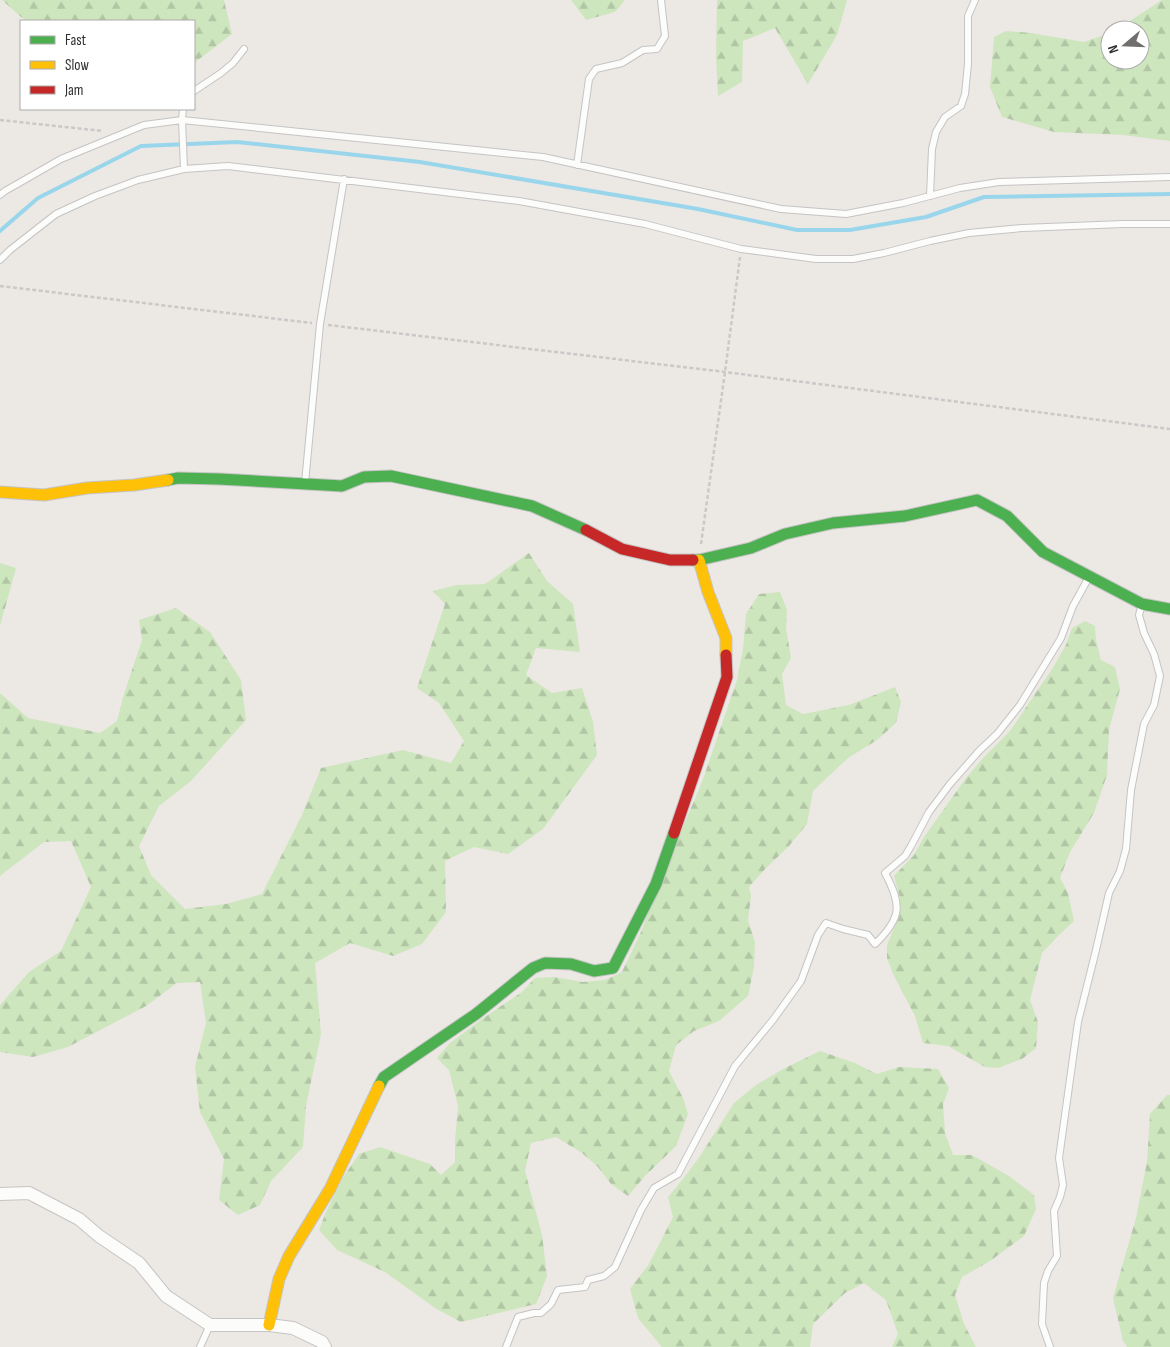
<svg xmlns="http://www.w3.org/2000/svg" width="1170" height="1347" font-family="'Sofia Sans Condensed',sans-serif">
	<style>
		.forest { fill: url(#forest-firs) }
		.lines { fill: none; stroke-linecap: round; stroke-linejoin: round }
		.stream { stroke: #99d6ec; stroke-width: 4 }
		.lane-casing { stroke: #c5c4c5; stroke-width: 8 }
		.street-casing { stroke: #c5c4c5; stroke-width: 14 }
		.fast-casing { stroke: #c5c4c5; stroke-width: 13 }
		.slow-casing { stroke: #c5c4c5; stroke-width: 13 }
		.jam-casing { stroke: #c5c4c5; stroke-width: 13 }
		.path { stroke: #c9c9c8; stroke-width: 2.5; stroke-dasharray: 4 2.5; stroke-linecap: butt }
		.lane { stroke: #fcfcfb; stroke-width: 6 }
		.street { stroke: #fcfcfb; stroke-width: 12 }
		.fast { stroke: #4caf50; stroke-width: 11 }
		.slow { stroke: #ffc107; stroke-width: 11 }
		.jam { stroke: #c62828; stroke-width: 11 }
	</style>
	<defs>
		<pattern id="forest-firs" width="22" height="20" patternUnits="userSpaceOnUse" patternTransform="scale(1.25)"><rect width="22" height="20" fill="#cee6be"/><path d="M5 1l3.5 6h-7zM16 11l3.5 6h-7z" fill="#b1c6a4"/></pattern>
	</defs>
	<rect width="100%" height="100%" fill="#ece8e4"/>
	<path class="forest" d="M2,0H224L232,34L194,63V21H28L21,17Z
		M571,0H625L615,12L586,20Z
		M717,0H847L837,35L808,84L775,28L743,41L742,82L718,96L716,57Z
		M1162,0H1170V141L1123,135L1054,132L1002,117L990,87L994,37L1006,31L1031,33L1084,42L1110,33V60H1140V30H1116Z
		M529,553L547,581L573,604L580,652L536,648L526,675L552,693L582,688L593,722L597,755L543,829L508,854L474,847L445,861L446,912L422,944L393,956L350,943L315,963L321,1034L306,1106L303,1147L271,1181L260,1205L238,1215L219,1200L224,1159L200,1112L195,1067L206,1023L200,982L177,983L146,1006L68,1047L33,1057L0,1052V1005L29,972L61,951L91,887L71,841L44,842L0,876V693L28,718L100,733L117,721L124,694L142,640L139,620L176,608L210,632L241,680L246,720L191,781L159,806L139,846L151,875L185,909L226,904L262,894L302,815L321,768L403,750L451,763L464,741L439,703L417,688L445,604L433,591L457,585L485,584Z
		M0,563L16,568L0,626Z
		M780,592L787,610L786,628L791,658L782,674L786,705L803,714L849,705L895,687L901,702L896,723L877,740L848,758L813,791L807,824L789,846L765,869L749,887L751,896L748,920L755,942L754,967L748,996L719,1021L694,1031L676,1045L669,1071L683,1098L688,1114L676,1146L646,1175L628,1196L611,1184L598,1167L582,1153L556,1137L531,1143L525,1171L542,1235L547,1276L536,1304L461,1322L435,1308L385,1272L337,1250L319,1230L326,1212L344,1176L359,1154L380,1147L430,1164L441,1175L455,1162V1141L458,1106L449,1070L437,1058L450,1043L482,1019L522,992L535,978L554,977L583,982L605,980L622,972L641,932L664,872L702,782L737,680L743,649L746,614L759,594Z
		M1085,621L1095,626L1096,640L1101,660L1115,667L1120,689L1109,730L1107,775L1094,813L1070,852L1060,878L1068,893L1074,921L1058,936L1042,953L1030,1000L1038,1022L1036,1048L1022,1059L998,1068L985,1067L948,1046L923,1043L915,1016L893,974L887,958V945L900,914V898L894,876L914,855L924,837L966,778L984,757L1010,731L1052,669L1066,645L1072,628Z
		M820,1051L855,1063L877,1074L899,1067L938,1069L949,1088L943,1105L945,1133L953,1155H972L1009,1176L1034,1195L1036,1209L1024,1236L990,1261L962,1277L955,1295L964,1324L976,1347H892L898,1334L886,1300L864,1283L845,1293L813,1324L810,1347H662L638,1318L630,1289L649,1264L673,1217L668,1197L683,1179L698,1159L734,1103L756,1085L783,1069Z
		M1167,1095H1170V1347H1127L1123,1341L1113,1298L1136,1218L1147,1162L1150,1114Z"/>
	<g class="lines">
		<path class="stream" d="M0,231L38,198L141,146L237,142L420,162L698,209L797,230H850L926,217L984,197L1170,194"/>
		<defs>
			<path id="lane" d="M194,91L221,73L233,63L244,49
				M183,109L182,120L184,169
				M577,165L589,79L596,69L622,63L643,50L657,49L665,36L661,0
				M0,195L5,191L61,159L144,125L182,120L543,157L781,209L846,214L903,203L960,188L999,182L1170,177
				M930,196L932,149L936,132L945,117L961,106L965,94L968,64V16L975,0
				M0,260L10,250L56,214L95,196L138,180L184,169L228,166L519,201L645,224L741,249L816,259H853L884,253L930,241L969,233L1022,228L1123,224H1170
				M305,483L320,324L344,179
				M200,1347L210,1325
				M506,1347L518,1317L534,1313H541L551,1304L558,1290L585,1287L588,1280L604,1276L615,1267L641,1210L654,1188L678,1174L735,1066L773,1020L801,981L818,935L826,923L843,929L868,935L875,944C902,918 902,905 885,873L905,856L911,846L929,812L950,784L979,751L997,734L1020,705L1061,638L1073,606L1089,577
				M1050,1347L1042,1324L1044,1283L1048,1271L1057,1256L1054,1211L1060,1197L1063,1185L1059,1158L1078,1022L1096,950L1109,893L1120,871L1126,849L1131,790L1144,724L1154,705L1160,676L1154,654L1144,633L1139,615L1142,604"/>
			<path id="street" d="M0,1194L29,1193L79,1219L99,1236L139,1263L166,1296L210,1325H269L293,1328L322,1342L325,1347"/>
			<path id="fast" d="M168,480L178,478L219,479L342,486L364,477L391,476L532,506L586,530
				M693,560H699L751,548L785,534L833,523L905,516L977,500L1007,516L1043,552L1142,604L1170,609
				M379,1086L384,1077L476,1014L533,968L545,963L571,964L594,971L613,968L656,884L674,833"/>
			<path id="slow" d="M0,492L44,495L87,488L134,485L168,480
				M699,560L708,592L726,638V655
				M269,1325L279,1279L289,1256L330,1189L379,1086"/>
			<path id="jam" d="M586,530L622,549L670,560H693
				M674,833L727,677L726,655"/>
		</defs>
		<use href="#lane" class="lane-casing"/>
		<use href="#street" class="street-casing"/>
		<use href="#fast" class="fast-casing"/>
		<use href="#slow" class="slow-casing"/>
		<use href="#jam" class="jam-casing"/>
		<path class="path" d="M0,120L103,131
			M0,286L312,323
			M328,325L725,372L1170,429
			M701,544L725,372L740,257"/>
		<use href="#lane" class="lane"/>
		<use href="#street" class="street"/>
		<use href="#fast" class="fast"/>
		<use href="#slow" class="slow"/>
		<use href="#jam" class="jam"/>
	</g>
	<rect x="20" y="20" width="175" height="90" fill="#ffffff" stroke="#ababab"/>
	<rect x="30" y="36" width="25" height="8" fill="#4caf50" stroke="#ababab"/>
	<text x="65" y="45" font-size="15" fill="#2e2e2e">Fast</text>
	<rect x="30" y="61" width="25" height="8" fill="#ffc107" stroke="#ababab"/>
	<text x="65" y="70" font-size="15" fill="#2e2e2e">Slow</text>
	<rect x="30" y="86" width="25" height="8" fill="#c62828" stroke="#ababab"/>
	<text x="65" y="95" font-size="15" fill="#2e2e2e">Jam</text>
	<g transform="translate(1125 45) rotate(251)"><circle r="24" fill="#ffffff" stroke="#ababab"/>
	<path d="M0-4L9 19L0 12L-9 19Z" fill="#706f6e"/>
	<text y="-8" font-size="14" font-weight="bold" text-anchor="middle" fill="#2e2e2e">N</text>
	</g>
</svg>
